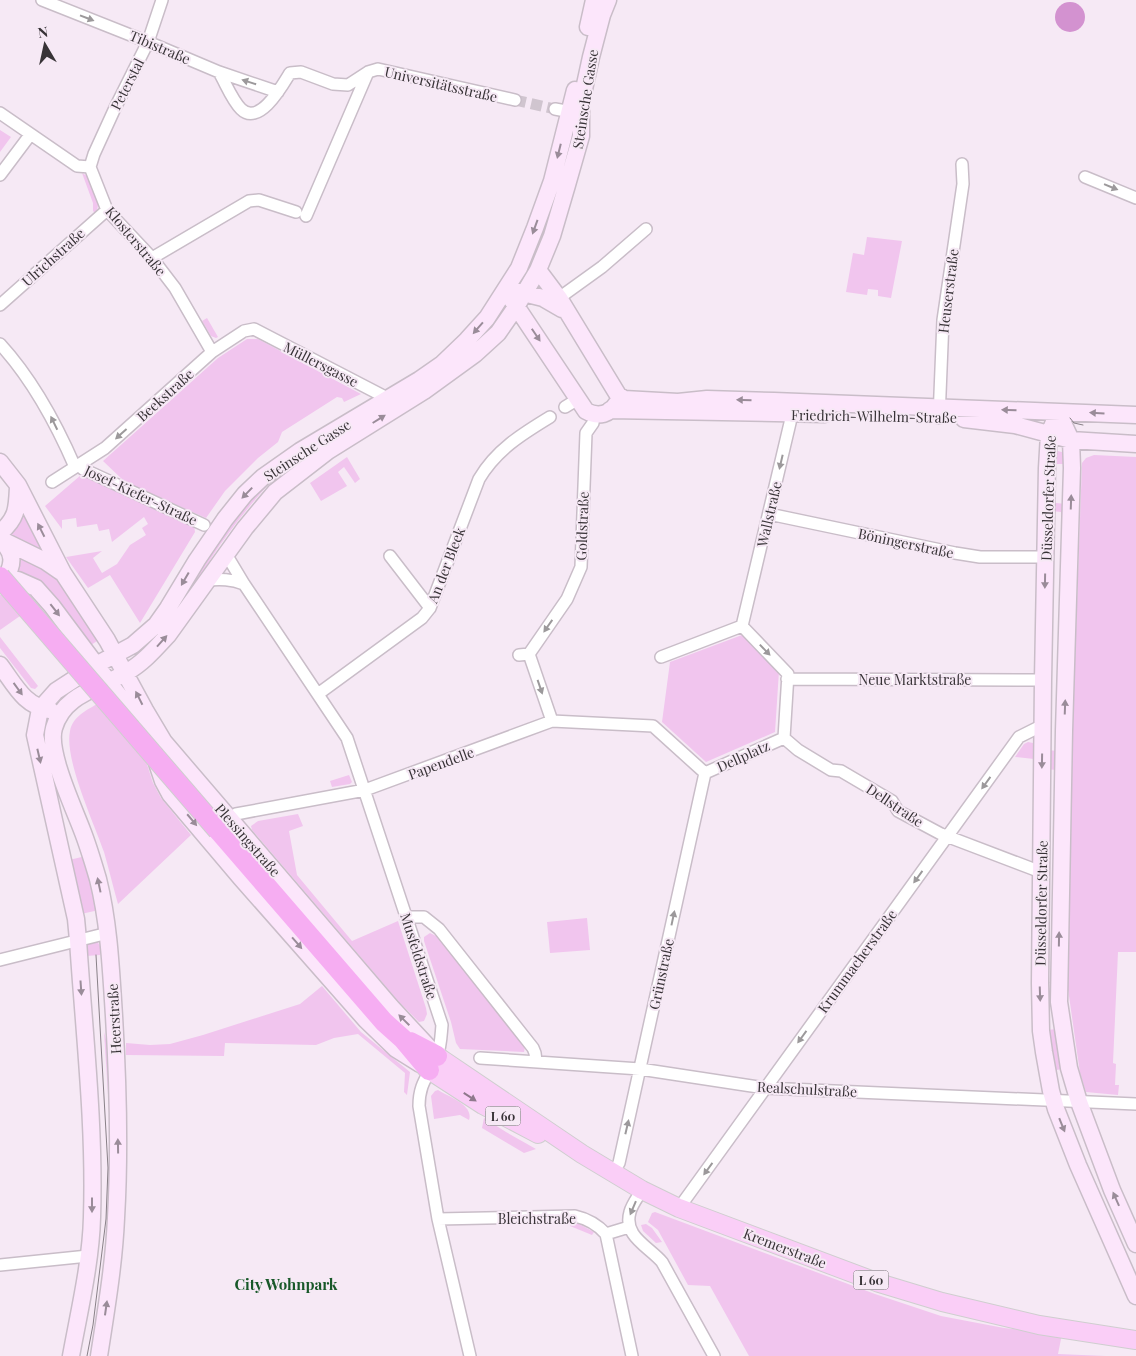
<svg xmlns="http://www.w3.org/2000/svg" width="1136" height="1356" font-family="'Playfair Display',serif">
	<style>
		.green { fill: #f1c5ee }
		.water { fill: #d392d0 }
		.lines { fill: none; stroke-linecap: round; stroke-linejoin: round }
		.street-tunnel { stroke: #d0c5cf; stroke-width: 11; stroke-dasharray: 11 5.5; stroke-linecap: butt }
		.street-casing { stroke: #c9bdc8; stroke-width: 14 }
		.secondary-casing { stroke: #c9bdc8; stroke-width: 19 }
		.primary-casing { stroke: #cfcecf; stroke-width: 20 }
		.highway-casing { stroke: #cfcecf; stroke-width: 22 }
		.street { stroke: #fff; stroke-width: 11 }
		.secondary { stroke: #fce6fb; stroke-width: 16 }
		.primary { stroke: #facef7; stroke-width: 18 }
		.highway { stroke: #f6adf2; stroke-width: 20 }
		.tram { stroke: #888087; stroke-width: 1 }
		.highway-bridge-casing { stroke: #cfcecf; stroke-width: 22; stroke-linecap: butt }
		.highway-bridge { stroke: #f6adf2; stroke-width: 20 }
		.oneway { fill: #9c999b }
		.oneway2 { fill: #9a8c99 }
		.oneway3 { fill: #8f798d }
		.labels { text-anchor: middle; dominant-baseline: central; stroke-width: 4; stroke-linejoin: round; paint-order: stroke }
		.shield { fill: #f6e9f5; stroke: #716a70; stroke-width: 1 }
		.shield-label { font-size: 12px; font-weight: bold; fill: #383337 }
		.street-label { font-size: 14px; fill: #383337; stroke: #f6e9f5 }
		.neighbourhood-label { font-size: 15px; font-weight: bold; fill: #185829; stroke: #f6e9f5 }
	</style>
	<rect width="100%" height="100%" fill="#f6e9f5"/>
	<path class="green" d="M0,130L11,137L0,152Z
		M82,173L89,177C93,188 103,203 95,213L93,211V203Z
		M557,191L546,232L529,272L527,270Z
		M867,237L902,241L891,298L878,296V290L868,289L867,295L846,292L853,253L864,255Z
		M207,318L218,337L216,338L211,336L202,321Z
		M247,339H258L361,394L344,402L342,398L337,397L282,432L278,442L258,458L225,491L206,518L125,482L103,461L218,358Z
		M1058,451L1065,453L1067,464H1051L1054,452Z
		M1094,455L1136,457V952H1118L1113,1063L1116,1064L1115,1085H1119L1118,1095L1086,1092L1080,1073L1066,975L1065,938L1082,463L1086,458Z
		M347,457L360,479L355,483L344,467L338,472L347,486L321,501L310,483Z
		M1051,470H1055L1056,503L1066,504L1065,522H1061V512L1051,511Z
		M81,475L194,525L195,532L140,623L110,575L88,588L66,557L102,551L93,558L102,573L117,564L130,545L146,535L142,528L148,524L144,517L112,542L109,529L99,531L97,524L77,527L76,518L62,520V529L45,506Z
		M264,484L266,487C247,509 228,532 212,557C189,593 171,631 137,658L135,654C148,646 159,637 168,624C198,576 222,525 264,484Z
		M22,507L43,551L8,536Z
		M18,554L57,578L97,641L91,645L49,589L36,580L18,576L16,566Z
		M2,594L20,616L0,630V595Z
		M742,635L779,671L775,732L706,762L662,722L670,662Z
		M0,637L38,686L35,689L31,688L0,648Z
		M99,703L144,755L153,783L161,798L191,835L118,904C113,887 109,869 104,852C94,823 64,759 70,731C73,716 87,710 99,703Z
		M1028,742L1033,743L1035,746L1034,759L1015,757L1024,744Z
		M1046,750L1058,751L1057,770L1046,769Z
		M349,775L352,782L350,784L332,787L330,781Z
		M298,814L303,826L289,831L297,875L352,941L398,921L426,1008L427,1014L424,1021L419,1022L399,1002L252,830L251,826L258,821Z
		M86,856L99,910L81,914L69,860Z
		M587,918L590,950L550,953L547,922Z
		M430,933L438,937L525,1047L524,1052L460,1049L456,1043L451,1022L424,941V937Z
		M97,941L100,946V955L86,956V943Z
		M322,986L361,1032L410,1072L407,1095L404,1092L405,1073L358,1034L334,1038L316,1045L225,1043L224,1056L126,1055V1043L150,1045L170,1044L203,1035L300,1004Z
		M1058,1029L1066,1068L1052,1071L1046,1030Z
		M104,1032L108,1047L111,1124L110,1126Z
		M438,1090C449,1097 474,1105 469,1120L460,1115L434,1119L431,1096L435,1091Z
		M484,1118L506,1132L536,1149L524,1153L482,1128Z
		M655,1212L875,1294L941,1316L1004,1328L1062,1334L1058,1354L1106,1356H749L710,1286L688,1285L658,1230L648,1222L652,1213Z
		M570,1223L579,1224L594,1232L592,1235L570,1226Z
		M646,1224L652,1228L662,1242L656,1243L643,1231L641,1225Z"/>
	<path class="water" d="M1055 17a15 15 0 1 1 30 0a15 15 0 1 1-30 0Z"/>
	<g class="lines">
		<path class="street-tunnel" d="M515,100L555,109"/>
		<defs>
			<path id="street" d="M42,0L148,42L219,72L278,92
				M219,72C226,84 232,100 241,109C259,127 282,86 290,73L301,72L333,84L348,85L368,72L378,69L515,100
				M555,109L577,113
				M0,113L77,166L90,167L107,210L152,258L175,288L212,352
				M90,167L94,154L115,108L148,42L162,0
				M0,175L30,135
				M1085,177L1136,198
				M306,216L368,72
				M152,258L249,201L259,200L296,212
				M559,298L602,267L646,229
				M0,305L107,210
				M0,344C33,380 56,423 75,467
				M565,407L578,399
				M939,418L943,320L963,184L962,164
				M78,465L83,469L204,525
				M52,482L105,448L212,352L244,331L254,329L389,399
				M769,514L955,553L980,557H1046
				M226,554L244,584L347,738L442,1025C441,1035 441,1046 437,1056C429,1076 419,1082 419,1106L438,1219L470,1356
				M390,556L430,608
				M207,580C221,579 231,579 244,584
				M742,626L790,423L792,406
				M742,626L788,674L784,738
				M529,654L552,721
				M519,655L529,654L567,599L581,567L586,433L593,423L594,416
				M661,657L742,626
				M787,679L1043,680
				M318,694L422,618L430,608L479,479C496,450 522,434 550,417
				M784,738L798,750L831,770L841,771L892,801L898,811L941,834L1041,872
				M229,818L236,814L365,790L552,721L653,726L705,773L784,738
				M406,917H424L439,929L533,1048L535,1053L536,1061
				M0,960L108,933
				M480,1058L640,1069L765,1088L1136,1104
				M613,1173L619,1163L705,773
				M642,1190C638,1197 632,1204 630,1212C623,1236 648,1246 662,1262L714,1356
				M679,1208L1019,737L1043,725
				M438,1219L575,1216C588,1219 597,1224 606,1234L632,1356
				M606,1234L629,1227
				M0,1265L88,1256"/>
			<path id="secondary" d="M588,27L594,0
				M538,270L559,298L618,395L624,399L678,402L707,399L774,401L1136,415
				M515,291L543,298L562,309
				M512,300L586,411C599,418 610,414 617,403
				M610,410L825,414
				M1058,412L1049,434L1047,468L1043,680L1040,983L1041,1031L1044,1052L1051,1091L1056,1109L1078,1165L1136,1296
				M1058,412L1071,440L1072,468L1064,731L1059,1002L1069,1068L1079,1102L1112,1190L1136,1244
				M964,419L1015,425L1071,440L1136,444
				M0,462L18,485L63,573L107,640L145,710L164,742L391,1007L432,1051
				M0,533C17,518 17,509 18,487
				M0,539L45,561L61,572
				M0,540C15,552 14,565 4,580
				M0,582L18,580L36,588L52,606L117,693L141,723L147,735
				M0,665C15,685 24,706 50,710
				M157,763L163,781L170,794L241,878L366,1020L396,1049L420,1064
				M71,1356C79,1312 91,1262 92,1217C95,1125 84,1032 78,940L76,919L35,735L40,709L56,691L96,665L133,645L156,625L168,608L197,560L225,519L245,494L263,477L300,451L419,380L442,364L467,340L487,318L519,268L535,228L552,181L575,90
				M99,1356C106,1311 114,1264 116,1218C120,1151 118,1083 114,1016C111,970 109,923 98,879C93,862 88,845 82,830C73,806 47,751 54,728C64,693 100,689 127,672C143,663 155,649 168,635L245,528L275,492L328,451L424,391L475,354L498,333L516,307L538,270L552,236L567,185L581,136V103L591,57L602,15L608,0"/>
			<path id="primary" d="M437,1056L582,1154L642,1190L679,1208L879,1283L942,1302L1039,1325L1136,1340
				M429,1070L483,1105L538,1134"/>
			<path id="highway" d="M218,830L384,1022L403,1039L429,1070
				M410,1042L437,1056"/>
		</defs>
		<use href="#street" class="street-casing"/>
		<use href="#secondary" class="secondary-casing"/>
		<use href="#primary" class="primary-casing"/>
		<use href="#highway" class="highway-casing"/>
		<use href="#street" class="street"/>
		<use href="#secondary" class="secondary"/>
		<use href="#primary" class="primary"/>
		<use href="#highway" class="highway"/>
		<path class="tram" d="M1070,418L1074,423L1083,425
			M87,1356L93,1325L106,1219L108,1168L96,955"/>
		<defs>
			<path id="highway-bridge" d="M0,577L218,830"/>
		</defs>
		<use href="#highway-bridge" class="highway-bridge-casing"/>
		<use href="#highway-bridge" class="highway-bridge"/>
	</g>
	<defs><path id="oneway-solid" d="M-6-.8H1V-3.2L6.5 0L1 3.2V.8H-6Z" transform="scale(1.25)"/></defs>
	<g class="oneway">
		<use href="#oneway-solid" transform="translate(87 18) rotate(21)"/>
		<use href="#oneway-solid" transform="translate(249 82) rotate(-162)"/>
		<use href="#oneway-solid" transform="translate(1111 187) rotate(22)"/>
		<use href="#oneway-solid" transform="translate(54 423) rotate(-116)"/>
		<use href="#oneway-solid" transform="translate(121 434) rotate(138)"/>
		<use href="#oneway-solid" transform="translate(781 462) rotate(103)"/>
		<use href="#oneway-solid" transform="translate(548 626) rotate(125)"/>
		<use href="#oneway-solid" transform="translate(765 650) rotate(46)"/>
		<use href="#oneway-solid" transform="translate(540 687) rotate(71)"/>
		<use href="#oneway-solid" transform="translate(986 783) rotate(126)"/>
		<use href="#oneway-solid" transform="translate(918 877) rotate(126)"/>
		<use href="#oneway-solid" transform="translate(673 918) rotate(-78)"/>
		<use href="#oneway-solid" transform="translate(802 1037) rotate(126)"/>
		<use href="#oneway-solid" transform="translate(627 1127) rotate(-77)"/>
		<use href="#oneway-solid" transform="translate(708 1169) rotate(126)"/>
		<use href="#oneway-solid" transform="translate(633 1208) rotate(113)"/>
	</g>
	<g class="oneway2">
		<use href="#oneway-solid" transform="translate(559 151) rotate(104)"/>
		<use href="#oneway-solid" transform="translate(535 227) rotate(110)"/>
		<use href="#oneway-solid" transform="translate(478 328) rotate(131)"/>
		<use href="#oneway-solid" transform="translate(536 335) rotate(56)"/>
		<use href="#oneway-solid" transform="translate(744 400) rotate(-179)"/>
		<use href="#oneway-solid" transform="translate(1009 410) rotate(-178)"/>
		<use href="#oneway-solid" transform="translate(1097 413) rotate(-177)"/>
		<use href="#oneway-solid" transform="translate(379 419) rotate(-32)"/>
		<use href="#oneway-solid" transform="translate(247 493) rotate(134)"/>
		<use href="#oneway-solid" transform="translate(1071 502) rotate(-88)"/>
		<use href="#oneway-solid" transform="translate(41 530) rotate(-117)"/>
		<use href="#oneway-solid" transform="translate(185 579) rotate(120)"/>
		<use href="#oneway-solid" transform="translate(1045 581) rotate(91)"/>
		<use href="#oneway-solid" transform="translate(55 610) rotate(52)"/>
		<use href="#oneway-solid" transform="translate(162 641) rotate(-48)"/>
		<use href="#oneway-solid" transform="translate(18 689) rotate(54)"/>
		<use href="#oneway-solid" transform="translate(139 698) rotate(-117)"/>
		<use href="#oneway-solid" transform="translate(1065 707) rotate(-88)"/>
		<use href="#oneway-solid" transform="translate(39 756) rotate(77)"/>
		<use href="#oneway-solid" transform="translate(1042 761) rotate(91)"/>
		<use href="#oneway-solid" transform="translate(192 820) rotate(50)"/>
		<use href="#oneway-solid" transform="translate(99 885) rotate(-102)"/>
		<use href="#oneway-solid" transform="translate(1059 939) rotate(-89)"/>
		<use href="#oneway-solid" transform="translate(297 943) rotate(49)"/>
		<use href="#oneway-solid" transform="translate(81 988) rotate(86)"/>
		<use href="#oneway-solid" transform="translate(1040 994) rotate(88)"/>
		<use href="#oneway-solid" transform="translate(404 1020) rotate(-135)"/>
		<use href="#oneway-solid" transform="translate(1062 1125) rotate(68)"/>
		<use href="#oneway-solid" transform="translate(118 1146) rotate(-91)"/>
		<use href="#oneway-solid" transform="translate(1116 1199) rotate(-114)"/>
		<use href="#oneway-solid" transform="translate(92 1205) rotate(90)"/>
		<use href="#oneway-solid" transform="translate(106 1308) rotate(-82)"/>
	</g>
	<use class="oneway3" href="#oneway-solid" transform="translate(470 1097) rotate(33)"/>
	<g class="labels">
		<g class="shield">
			<rect x="485.5" y="1106.5" width="35" height="19" rx="4"/>
			<rect x="853.5" y="1270.5" width="35" height="19" rx="4"/>
		</g>
		<g class="shield-label">
			<text x="503" y="1116">L 60</text>
			<text x="871" y="1280">L 60</text>
		</g>
		<g class="street-label">
			<text transform="translate(160 47) rotate(23)">Tibistraße</text>
			<text transform="translate(127 84) rotate(-63)">Peterstal</text>
			<text transform="translate(441 84) rotate(13)">Universitätsstraße</text>
			<text transform="translate(585 99) rotate(-81)">Steinsche Gasse</text>
			<text transform="translate(136 241) rotate(50)">Klosterstraße</text>
			<text transform="translate(53 257) rotate(-42)">Ulrichstraße</text>
			<text transform="translate(948 291) rotate(-83)">Heuserstraße</text>
			<text transform="translate(321 364) rotate(27)">Müllersgasse</text>
			<text transform="translate(165 395) rotate(-42)">Beekstraße</text>
			<text transform="translate(874 416) rotate(1)">Friedrich-Wilhelm-Straße</text>
			<text transform="translate(307 450) rotate(-33)">Steinsche Gasse</text>
			<text transform="translate(141 495) rotate(25)">Josef-Kiefer-Straße</text>
			<text transform="translate(1048 498) rotate(-88)">Düsseldorfer Straße</text>
			<text transform="translate(769 514) rotate(-77)">Wallstraße</text>
			<text transform="translate(582 526) rotate(-88)">Goldstraße</text>
			<text transform="translate(906 543) rotate(12)">Böningerstraße</text>
			<text transform="translate(446 565) rotate(-69)">An der Bleek</text>
			<text x="915" y="679">Neue Marktstraße</text>
			<text transform="translate(743 756) rotate(-24)">Dellplatz</text>
			<text transform="translate(441 763) rotate(-20)">Papendelle</text>
			<text transform="translate(895 805) rotate(34)">Dellstraße</text>
			<text transform="translate(248 840) rotate(49)">Plessingstraße</text>
			<text transform="translate(1041 903) rotate(-89)">Düsseldorfer Straße</text>
			<text transform="translate(419 956) rotate(72)">Musfeldstraße</text>
			<text transform="translate(857 961) rotate(-54)">Krummacherstraße</text>
			<text transform="translate(661 974) rotate(-78)">Grünstraße</text>
			<text transform="translate(114 1019) rotate(-93)">Heerstraße</text>
			<text transform="translate(807 1089) rotate(3)">Realschulstraße</text>
			<text x="537" y="1218">Bleichstraße</text>
			<text transform="translate(785 1248) rotate(21)">Kremerstraße</text>
		</g>
		<g class="neighbourhood-label">
			<text x="286" y="1284">City Wohnpark</text>
		</g>
	</g>
	<g transform="translate(45 45) rotate(351)" stroke="#f6e9f5" stroke-width="4" paint-order="stroke">
	<path d="M0-4L9 19L0 12L-9 19Z" fill="#383337"/>
	<text y="-8" font-size="14" font-weight="bold" text-anchor="middle" fill="#383337">N</text>
	</g>
</svg>
